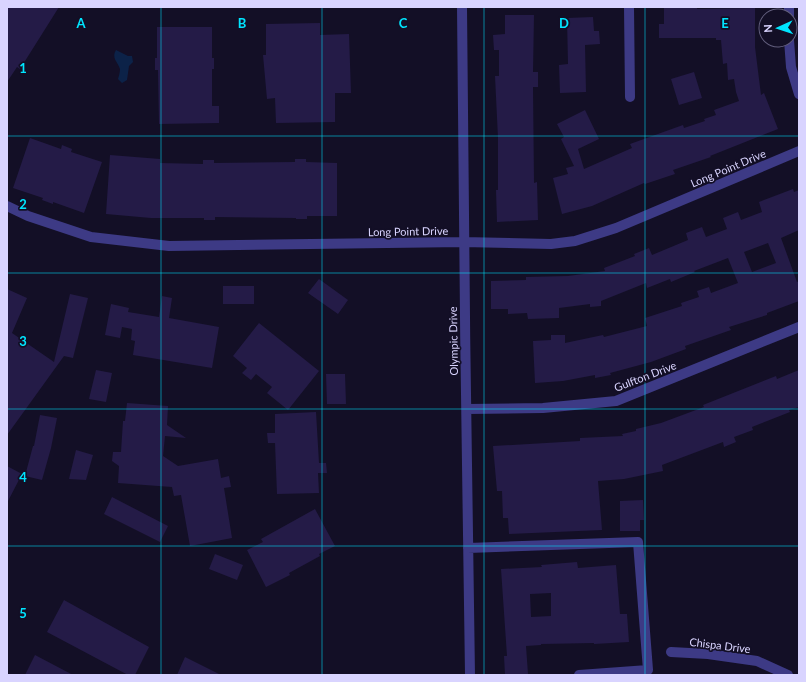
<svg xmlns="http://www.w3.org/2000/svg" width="806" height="682" font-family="Lato,sans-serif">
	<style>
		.water { fill: #0c2248 }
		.building { fill: #241b47; fill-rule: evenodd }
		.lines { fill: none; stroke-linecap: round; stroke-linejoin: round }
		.street { stroke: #3d3a85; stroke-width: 10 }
		.grid { fill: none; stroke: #00e5ff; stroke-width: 1; stroke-opacity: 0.55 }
		.labels { text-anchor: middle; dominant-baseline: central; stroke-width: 3.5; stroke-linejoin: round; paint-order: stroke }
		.street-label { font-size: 11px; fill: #d9d4ff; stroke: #130f26 }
		.grid-label { font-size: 13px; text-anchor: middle; font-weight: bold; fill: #00e5ff; stroke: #130f26; stroke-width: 3.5; stroke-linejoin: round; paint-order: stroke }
	</style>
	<rect width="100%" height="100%" fill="#130f26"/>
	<path class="water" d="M116,50L128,56H132L133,62L129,66L127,80L122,83L118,79C119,76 120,72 120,69C118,62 111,58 116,50Z"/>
	<path class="building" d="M7,7H59L20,69L17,67L7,82Z
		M664,7H697V9L755,8V47L761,95L764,93L778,129L710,156L711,157L673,170L675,174L645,184L644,183L592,206L562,214L553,178L568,174L566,168L574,166L561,139L564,137L557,124L585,110L599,139L578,149L584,169L632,148L630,144L683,125L684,128L705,121L704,119L716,115L714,110L739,101L736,92L734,79L728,80L727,63L723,64L721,40H716V38H659V24H664Z
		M505,15H534L533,72H538V87H533L534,183L537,182L538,220L497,222L496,190H498V138L495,76H499V50H494L493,35L505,34Z
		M593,17L594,31H599L600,44L585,45L586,92L560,93L559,65L568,64L567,18Z
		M320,23V35L349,34L351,93H335V122L276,123L275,98L267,99L263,55H266V24Z
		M157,27H212V58H214V69H212V106H219V123L159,124L158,70H155V58H157Z
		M694,72L702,98L679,105L671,79Z
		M30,138L61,149L62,145L72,149L71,152L102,162L84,213L53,202V204L42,200L43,198L13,188Z
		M110,155L160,159V163L203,164V160H214V163L295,162V159H306V162L337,163V216H307V219H296V218L215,217V220H204V218H151L106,214Z
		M793,189L794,192L799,190V230L781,238L797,282L799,281V301L767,313V315L729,327L731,330L685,346L686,349L651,362L610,373L611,375L595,378V375L563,381L535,383L533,341L551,340V335H565V343L603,335L604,337L647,326L645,318L682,306L681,303L699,297L697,291L709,287L711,293L738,283L728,258L694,271L695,272L671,282L670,279L647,288L646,283L601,301V306L590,307V304L559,308V318L528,319L527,313L508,314V309H491V281L526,280V277L568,276L605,271L604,268L635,256L634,254L649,248L652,255L688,240L686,233L702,227L706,237L727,229L723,218L738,212L741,220L762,212L759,202ZM768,243L776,263L752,272L744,252Z
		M319,279L348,300L338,314L308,293Z
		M223,286H254V304H223Z
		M7,289L27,298L12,333L54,362L70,294L88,298L73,358L64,356L7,435Z
		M162,296L172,298L169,318L219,327L212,368L133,355L135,341L131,340L132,329L122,327L120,338L105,335L111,304L129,308L128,312L159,317Z
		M259,323L319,371L288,410L267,393L272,387L256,374L251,380L242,373L247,368L233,356Z
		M96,370L112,373L106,402L89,399Z
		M799,370V407L789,410L790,412L752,427L753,430L734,437L736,442L724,447L723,442L662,465L663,471L624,479L598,481L602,530L509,534L508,518H503L502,491H497L493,446L580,441V438L623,436L622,434L636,431V429L661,423L704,407L703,405L776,376L777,379Z
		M326,374H345L346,404H327Z
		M127,403L168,406L167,425L186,438L165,436L163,456L178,466L218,459L221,478L229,476L231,487L224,488L232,538L190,546L181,495L174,496L172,487L118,483L119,466L112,461L113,452H121L123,421H125Z
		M316,412L319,463H326L327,473H318L319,493L277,494L275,443H268L267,433H275V414Z
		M40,415L57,418L51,448L42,480L25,476L33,446H34Z
		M76,450L93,455L86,480L69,479Z
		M7,466L22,474L7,503Z
		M112,497L168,526L160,542L104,514Z
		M643,500L644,520H640V531H620V501Z
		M315,509L335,546L319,554L320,556L289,573L290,575L266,587L247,550L263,542L261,539Z
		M215,554L243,565L237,580L209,569Z
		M577,562L578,568L616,565L620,614H627L629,642L594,644V643L541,644V645L526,646L528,674L505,675L504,656H507L501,569L542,567L541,565ZM551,593V616L531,617L530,594Z
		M64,600L149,647L135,675H128L47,632Z
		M35,655L73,675H25Z
		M185,657L221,675H177Z"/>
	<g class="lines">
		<path class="street" d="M462,7C463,230 467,452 470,675
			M629,7L630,97
			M789,7V16
			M789,40L791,67L799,94
			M7,206L28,216L91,237L169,246L463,242L551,244L575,241L616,228L799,151
			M467,409L543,408L616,401L799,327
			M468,548L638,542L648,670L579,675
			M671,652L708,654L757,661L788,675"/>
	</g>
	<path class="grid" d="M161,7V675M322,7V675M484,7V675M645,7V675M7,136H799M7,273H799M7,409H799M7,546H799"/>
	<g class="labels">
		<g class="street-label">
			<text transform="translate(728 168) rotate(-23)">Long Point Drive</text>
			<text transform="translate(408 231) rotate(-1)">Long Point Drive</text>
			<text transform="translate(453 341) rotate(-91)">Olympic Drive</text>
			<text transform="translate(645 376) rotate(-21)">Gulfton Drive</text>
			<text transform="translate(720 645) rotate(7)">Chispa Drive</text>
		</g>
	</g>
	<g class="grid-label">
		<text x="81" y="28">A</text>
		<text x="242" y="28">B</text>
		<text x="403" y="28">C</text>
		<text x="564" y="28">D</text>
		<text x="725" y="28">E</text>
		<text x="23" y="73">1</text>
		<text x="23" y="209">2</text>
		<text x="23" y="346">3</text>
		<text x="23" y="482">4</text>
		<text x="23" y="618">5</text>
	</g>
	<rect width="806" height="682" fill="none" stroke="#d9d4ff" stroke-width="16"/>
	<g transform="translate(778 28) rotate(267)"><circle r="19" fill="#130f26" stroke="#625e7d"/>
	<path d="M0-3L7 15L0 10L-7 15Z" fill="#00e5ff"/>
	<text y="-6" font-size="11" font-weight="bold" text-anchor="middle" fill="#d9d4ff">N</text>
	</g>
</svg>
